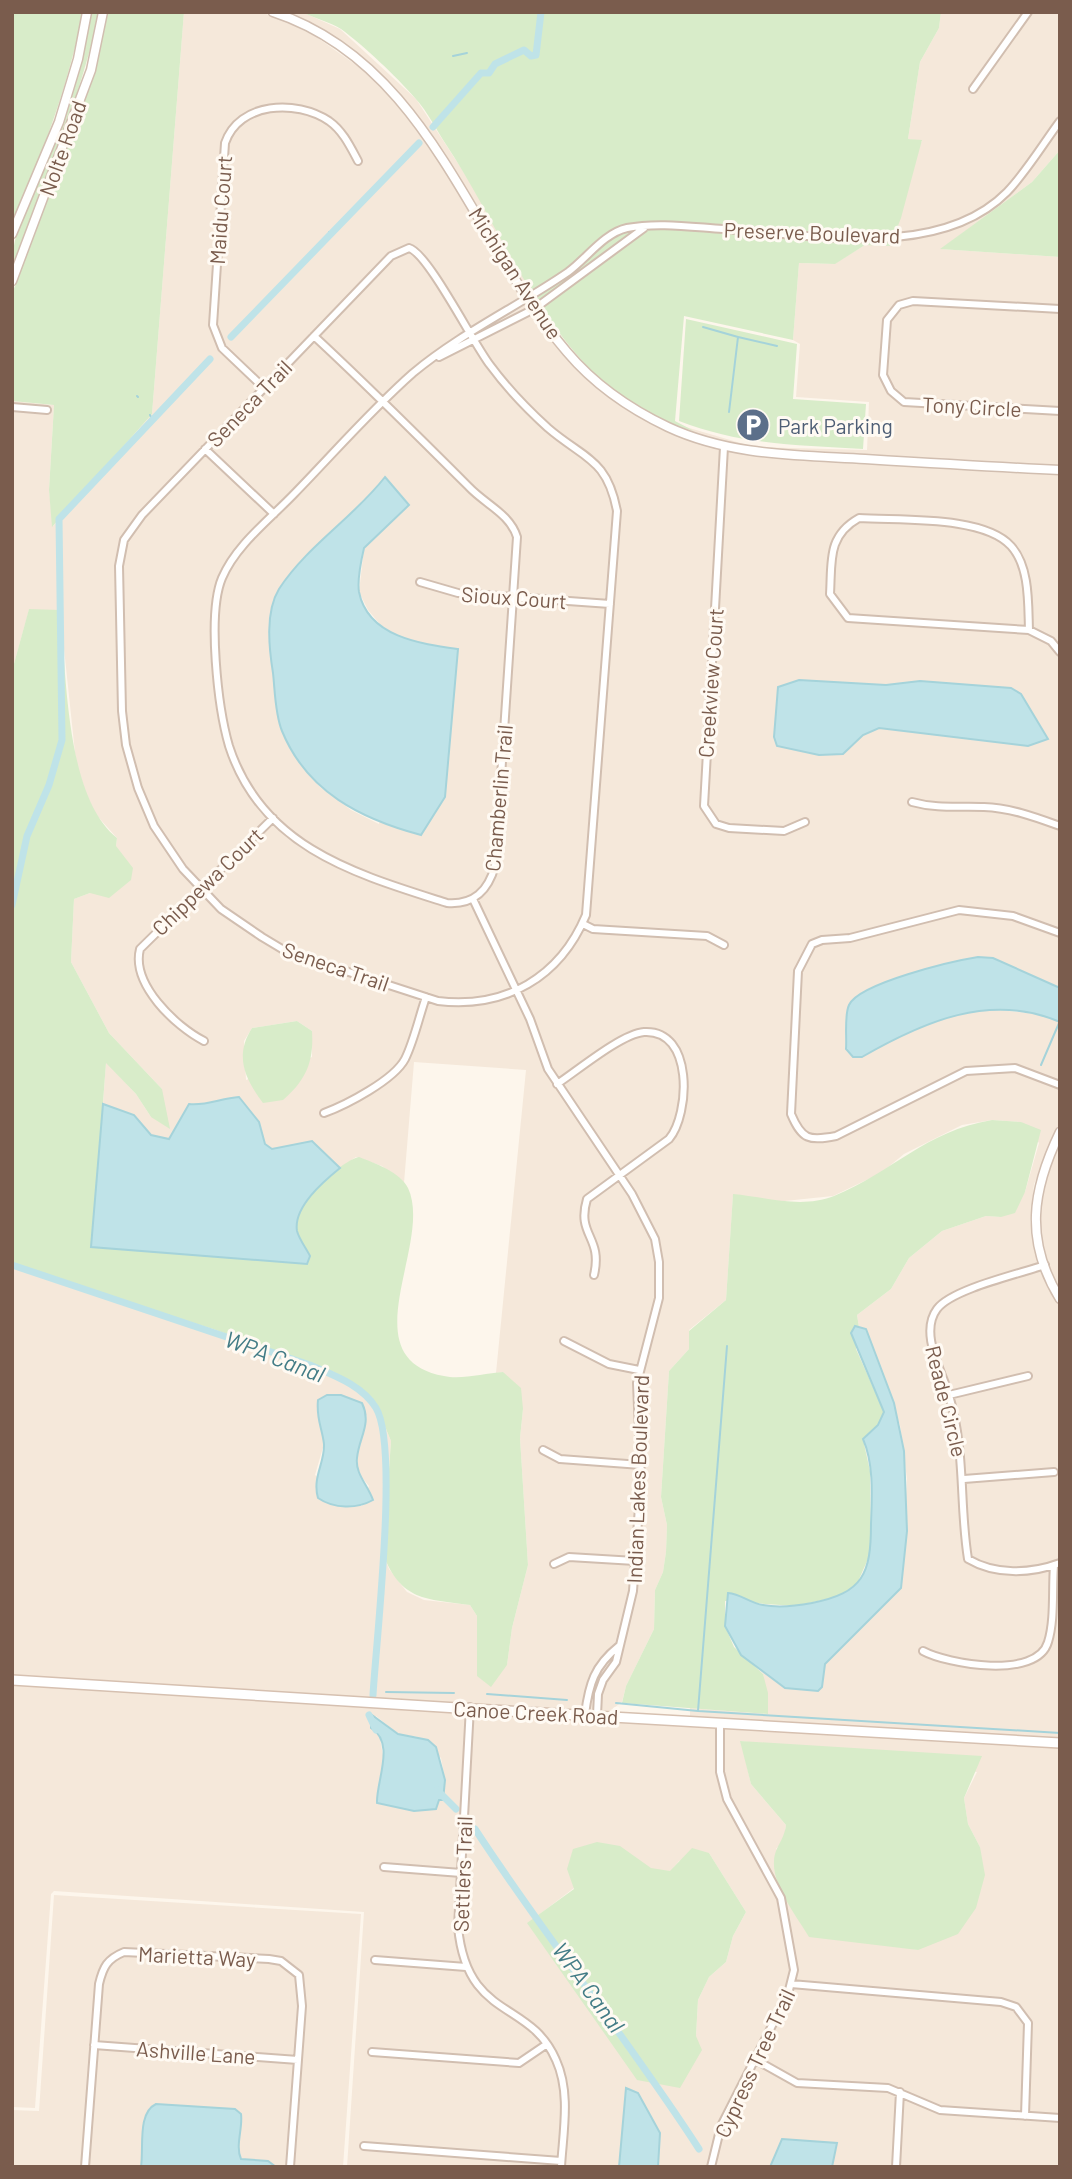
<svg xmlns="http://www.w3.org/2000/svg" width="1072" height="2179" font-family="Barlow,sans-serif">
	<style>
		.residential { fill: #f5e8da; fill-rule: evenodd }
		.green { fill: #d8ecc9 }
		.water { fill: #bfe3e8; stroke: #a5d3da; stroke-width: 2 }
		.lines { fill: none; stroke-linecap: round; stroke-linejoin: round }
		.stream { stroke: #a5d3da; stroke-width: 2 }
		.canal { stroke: #bfe3e8; stroke-width: 7 }
		.minor-casing { stroke: #d1beb0; stroke-width: 10 }
		.tertiary-casing { stroke: #d1beb0; stroke-width: 11 }
		.secondary-casing { stroke: #d6c0b0; stroke-width: 12 }
		.minor { stroke: #fff; stroke-width: 6 }
		.tertiary { stroke: #fff; stroke-width: 8 }
		.secondary { stroke: #fff; stroke-width: 9 }
		.labels { text-anchor: middle; dominant-baseline: central; stroke-width: 6; stroke-linejoin: round; paint-order: stroke }
		.street-label { font-size: 21px; fill: #7a5c4d; stroke: #fffaf3 }
		.service-label { font-size: 21px; fill: #4e5e75; stroke: #fffaf3; text-anchor: start }
		.water-label { font-size: 23px; font-style: italic; fill: #437c86; stroke: #fffaf3 }
	</style>
	<rect width="100%" height="100%" fill="#fdf6ec"/>
	<path class="residential" d="M184,12H261L280,19L315,36L366,72L410,119L470,209L522,299L563,354L603,392L668,431L723,451L757,456L1060,474V988L993,958L890,980L862,1057L915,1028L981,1008L1045,1015L1060,1022V1123L1034,1184L1030,1221L1041,1266L1060,1307V1740L690,1717V1708L768,1714L763,1674L758,1669L785,1688L818,1691L825,1664L901,1588L907,1479L900,1425L866,1329L859,1327L857,1315L891,1289L909,1258L942,1231L986,1216L1001,1217L1025,1192L1039,1143L1021,1122L992,1120L962,1125L904,1154L881,1173L833,1196L775,1202L733,1195L726,1300L689,1330V1349L669,1371L661,1497L667,1525L666,1552L663,1572L655,1590L654,1629L626,1686L622,1702L608,1712L390,1702L12,1676V1266L213,1329L334,1372L375,1402L391,1441L383,1554L389,1569L407,1592L424,1600L470,1605L477,1616V1676L507,1665L512,1628L528,1565L520,1438L523,1409L503,1372L496,1373L526,1070L414,1062L404,1183L382,1166L356,1157L340,1168L312,1141L271,1149L265,1144L258,1122L227,1098L206,1106L189,1104L169,1139L151,1135L133,1115L103,1104L106,1062L136,1094L151,1117L162,1089L109,1033L71,962L74,899L90,893L116,846L117,838L91,809L76,762L60,611L29,610L12,671V401L54,405L49,490L53,526L152,414ZM386,477L400,511L364,548L359,592L368,610L384,629L416,643L379,824L351,810L320,787L294,754L279,590L299,565ZM920,681L1048,738L1028,746L879,728L819,755L777,746L845,683L886,685ZM297,1021L312,1031V1057L246,1080L244,1041L252,1028ZM367,1415L356,1459L359,1474L369,1486L362,1506L351,1505L315,1475L324,1444Z
		M284,12H302L340,29L416,99L478,194L556,331L529,295L477,205L402,96L357,55Z
		M941,12H1060V150L1032,182L941,249L1060,257V467L758,449L697,435L672,425L662,420L754,447L867,450L869,402L796,397L800,344L793,340L799,263L834,264L865,245L922,141L908,139L920,62L939,28Z
		M1060,1141L1058,1208L1060,1291L1048,1264L1038,1221L1042,1185Z
		M12,1684L352,1707L469,1711L1060,1747V2167H832L837,2143L774,2159L770,2167H658L660,2133L625,2095L619,2167H347L364,1912L54,1891L51,1894L35,2108L12,2107ZM376,1716L398,1734L418,1737L441,1758L445,1780L443,1800L439,1799L434,1810L422,1808L414,1811L377,1803L384,1761ZM741,1741L977,1772L964,1798L968,1824L980,1847L918,1950L898,1946L776,1849L784,1840L786,1825L751,1784ZM709,1853L746,1912L733,1936L726,1962L709,1977L698,2000L696,2036L528,1923L574,1888L568,1869L671,1871L679,1861Z
		M54,1895L361,1914L343,2167H12V2110L39,2111Z"/>
	<path class="green" d="M12,12H83C68,86 43,154 12,222Z
		M91,12H99C80,101 44,182 12,267C12,219 45,171 62,126C76,90 84,51 91,12Z
		M108,12H184L152,414L52,527L49,490L54,405L12,401V294L94,73Z
		M302,12H941L939,28L920,62L908,139L922,140L901,218L890,246L865,245L835,264L799,263L793,340L684,316L675,421L694,431C561,396 515,250 447,146C437,131 428,112 415,98C396,76 364,46 341,29C330,22 314,18 302,12Z
		M1060,150V257L940,249L1032,182Z
		M686,319L797,344L793,399L866,404L863,449C797,445 741,445 679,421Z
		M29,609L60,610C67,675 65,796 117,838L116,846L133,868L131,880L109,898L90,893L74,899L71,962L109,1033L162,1089L170,1129L151,1117L136,1094L106,1063L92,1247L307,1264L309,1256C306,1248 299,1239 297,1230C293,1206 338,1162 359,1157C375,1163 400,1172 408,1188C434,1243 348,1358 444,1376C461,1380 485,1373 503,1372L521,1388L523,1409L520,1438L528,1565L512,1628L507,1665L491,1687L477,1676V1616L470,1605C426,1599 401,1601 383,1554L391,1441L375,1402L334,1372L213,1329L12,1266V671Z
		M297,1021L312,1031C314,1062 306,1080 283,1100L263,1103C245,1079 234,1056 252,1028Z
		M992,1120L1021,1122L1041,1130L1025,1192L1015,1213L1001,1217L986,1216L942,1231L909,1258L891,1289L857,1315L859,1327L855,1326L856,1349L884,1412L878,1425L863,1439L870,1471L871,1552L857,1584L845,1595L795,1606L725,1601V1626L734,1647L763,1674L768,1693V1714L622,1703L626,1686L654,1629L655,1590L663,1572L666,1552L667,1525L661,1497L669,1371L689,1349V1331L726,1300L733,1194C766,1197 801,1209 834,1196C893,1172 925,1131 992,1120Z
		M740,1741L982,1756L964,1798L968,1824L980,1847L985,1875L976,1908L958,1934L918,1950L809,1937C797,1917 772,1885 774,1861C775,1846 784,1841 786,1825L751,1784Z
		M597,1842L620,1846L651,1868L670,1871L692,1848L709,1853L746,1912L733,1936L726,1962L709,1977L698,2000L696,2036L702,2050L680,2088L637,2080L527,1923L574,1889L567,1869L573,1849Z"/>
	<path class="water" d="M385,477L409,505L364,548C361,561 357,579 359,592C368,637 421,644 458,649L445,797L421,835C361,819 307,792 282,731C275,714 275,691 273,673C269,648 265,612 279,589C307,546 354,517 385,477Z
		M799,680L886,685L920,681L1011,688L1021,694L1048,739L1028,746L879,728L863,735L843,754L819,755L777,746L774,737L778,687Z
		M978,957L993,958L1060,988V1022C990,992 923,1022 862,1057H853L846,1049C847,1037 844,1016 849,1005C859,983 953,961 978,957Z
		M239,1097L259,1122L265,1144L272,1149L312,1141L340,1168C324,1181 293,1207 297,1231C299,1239 306,1248 310,1256L307,1264L91,1247L103,1104L134,1115L151,1135L169,1139L189,1104C207,1106 221,1098 239,1097Z
		M855,1326L866,1329L894,1403L904,1451L907,1531L901,1588L825,1664L822,1687L818,1691L785,1688L741,1655L725,1626L728,1593C741,1594 750,1603 763,1605C779,1608 796,1606 812,1603C863,1593 871,1574 871,1524C872,1496 874,1464 863,1439L878,1425L884,1412L851,1333Z
		M327,1395H341L362,1403C372,1424 359,1437 357,1458C355,1474 368,1485 373,1500C357,1509 334,1509 318,1498C312,1477 325,1463 324,1444C322,1427 316,1419 318,1400Z
		M372,1715L398,1734L428,1740L436,1747L445,1780L443,1800H439L436,1809L414,1811L377,1803C376,1781 396,1743 371,1728Z
		M626,2088L638,2093L660,2133L658,2167H619Z
		M156,2104L235,2109L241,2114C243,2128 235,2146 241,2159L268,2161L276,2167H141C144,2148 137,2113 156,2104Z
		M782,2139L837,2143L832,2167H770Z"/>
	<g class="lines">
		<path class="stream" d="M453,56L467,53
			M329,232L330,233
			M703,327L738,337L729,412
			M738,337L777,346
			M137,396L138,397
			M150,415L151,417
			M1041,1065L1059,1023
			M386,1692L454,1693
			M487,1694L567,1700
			M616,1703L698,1711L727,1346
			M698,1711L1060,1733"/>
		<path class="canal" d="M433,127L481,73H489L495,64L524,50L531,56L536,55L541,12
			M231,337L419,143
			M12,905L27,836L49,785L62,740L59,519L210,359
			M12,1265L310,1365C333,1375 362,1385 376,1408C399,1446 376,1641 373,1695
			M369,1715L376,1730
			M437,1790L456,1809
			M475,1829C546,1938 628,2039 699,2149"/>
		<defs>
			<path id="minor" d="M973,89L1028,12
				M409,248C428,253 473,343 490,365C507,388 527,409 548,428C584,459 607,458 617,511L586,915C560,977 506,1009 438,1001L287,952L262,937L221,909L183,869L154,826L138,788L126,745L122,711L119,566L124,540L142,515L391,256Z
				M1060,309L913,301L899,305L887,320L883,375L891,391L904,402L1060,411
				M314,336C367,385 418,436 469,487C485,504 510,514 517,537L495,866C488,891 474,905 447,903C356,874 262,848 229,746C218,708 207,614 222,578C236,545 269,520 294,494C333,454 371,410 413,373C461,333 517,307 568,272C586,259 604,233 627,228C657,222 692,227 723,229C810,234 939,261 1007,192C1027,171 1043,144 1060,121
				M439,357L534,309L644,228
				M264,388L222,348L213,325L225,143C239,102 296,99 329,121C343,131 350,146 358,161
				M12,407L47,410
				M724,447L704,806L716,824L729,828L784,831L805,822
				M205,449L274,514
				M420,582L458,593L610,604
				M1029,630C1028,604 1030,567 1011,546C983,515 899,521 859,518C827,536 832,561 830,594L848,618L1029,630L1051,641L1060,652
				M912,802C937,809 959,806 984,807C1011,808 1035,817 1060,826
				M473,899L530,1019L548,1069L632,1194L655,1239L659,1262V1298L637,1383L641,1479L633,1591L616,1662L603,1680L598,1694L597,1715
				M583,924L593,929L707,936L724,945
				M1060,933L1013,916L959,910L850,938L822,940L812,944L798,971L791,1114C802,1140 809,1141 836,1136L966,1071L1015,1068L1060,1085
				M204,1041C175,1026 131,984 140,949L273,818
				M557,1084C577,1071 621,1034 644,1032C694,1029 690,1114 669,1139L587,1199C576,1236 603,1236 594,1275
				M324,1113C346,1105 394,1080 405,1059C414,1041 419,1017 426,997
				M1045,1265C1019,1274 952,1289 937,1309C919,1333 942,1371 949,1395C966,1453 959,1503 968,1559C995,1575 1030,1574 1060,1563
				M564,1341L609,1364L639,1370
				M949,1395L1028,1376
				M543,1450L560,1459L641,1465
				M964,1479L1054,1472
				M554,1564L569,1557L635,1561
				M923,1651C947,1664 1037,1680 1048,1642C1055,1620 1052,1589 1054,1566
				M470,1707L458,1927C467,2021 530,1999 556,2060C571,2093 563,2132 561,2167
				M585,1714C589,1684 594,1666 619,1646
				M384,1867L461,1873
				M375,1960L466,1967
				M791,1984L1001,2002L1016,2007L1028,2023L1025,2116
				M94,2045L298,2060
				M372,2052L519,2063L547,2044
				M756,2060L797,2083L888,2088L940,2110L1060,2118
				M364,2146L561,2161
				M85,2167L99,1984C103,1967 107,1959 124,1952L269,1959L281,1961L299,1975L302,2006L290,2167
				M711,2167L721,2126L788,1994L794,1970L781,1898L727,1799L720,1772V1723
				M896,2167L900,2092"/>
			<path id="tertiary" d="M273,12C429,63 471,240 567,352C594,384 630,409 668,427C730,456 798,455 865,459C930,463 995,467 1060,470
				M12,234L59,122L78,59L87,12
				M12,281L91,70L103,12
				M1060,1132C1032,1190 1024,1240 1060,1299"/>
			<path id="secondary" d="M12,1680C361,1704 711,1722 1060,1743"/>
		</defs>
		<use href="#minor" class="minor-casing"/>
		<use href="#tertiary" class="tertiary-casing"/>
		<use href="#secondary" class="secondary-casing"/>
		<use href="#minor" class="minor"/>
		<use href="#tertiary" class="tertiary"/>
		<use href="#secondary" class="secondary"/>
	</g>
	<defs>
		<symbol id="parking-disc" viewBox="-11 -11 22 22"><circle r="9.5" fill="#5c6f8a" stroke="#fffaf3"/><path d="M-3.5-5.5H1a3.5 3.5 0 0 1 0 7H-1V5.5H-3.5ZM-1-3.4V-.6H.8a1.4 1.4 0 0 0 0-2.8Z" fill="#fff"/></symbol>
	</defs>
	<g fill-rule="evenodd">
		<use href="#parking-disc" x="734" y="406" width="38" height="38"/>
	</g>
	<g class="labels">
		<g class="street-label">
			<text transform="translate(62 148) rotate(-70)">Nolte Road</text>
			<text transform="translate(220 210) rotate(-86)">Maidu Court</text>
			<text transform="translate(812 232) rotate(2)">Preserve Boulevard</text>
			<text transform="translate(516 273) rotate(57)">Michigan Avenue</text>
			<text transform="translate(249 403) rotate(-46)">Seneca Trail</text>
			<text transform="translate(972 406) rotate(3)">Tony Circle</text>
			<text transform="translate(514 597) rotate(4)">Sioux Court</text>
			<text transform="translate(710 683) rotate(-86)">Creekview Court</text>
			<text transform="translate(498 798) rotate(-85)">Chamberlin Trail</text>
			<text transform="translate(207 881) rotate(-44)">Chippewa Court</text>
			<text transform="translate(336 966) rotate(19)">Seneca Trail</text>
			<text transform="translate(947 1401) rotate(76)">Reade Circle</text>
			<text transform="translate(637 1479) rotate(-88)">Indian Lakes Boulevard</text>
			<text transform="translate(536 1712) rotate(3)">Canoe Creek Road</text>
			<text transform="translate(462 1874) rotate(-88)">Settlers Trail</text>
			<text transform="translate(197 1956) rotate(3)">Marietta Way</text>
			<text transform="translate(196 2052) rotate(4)">Ashville Lane</text>
			<text transform="translate(754 2063) rotate(-65)">Cypress Tree Trail</text>
		</g>
		<g class="service-label">
			<text x="778" y="425">Park Parking</text>
		</g>
		<g class="water-label">
			<text transform="translate(275 1356) rotate(21)">WPA Canal</text>
			<text transform="translate(589 1987) rotate(54)">WPA Canal</text>
		</g>
	</g>
	<rect width="1072" height="2179" fill="none" stroke="#7a5c4d" stroke-width="28"/>
</svg>
